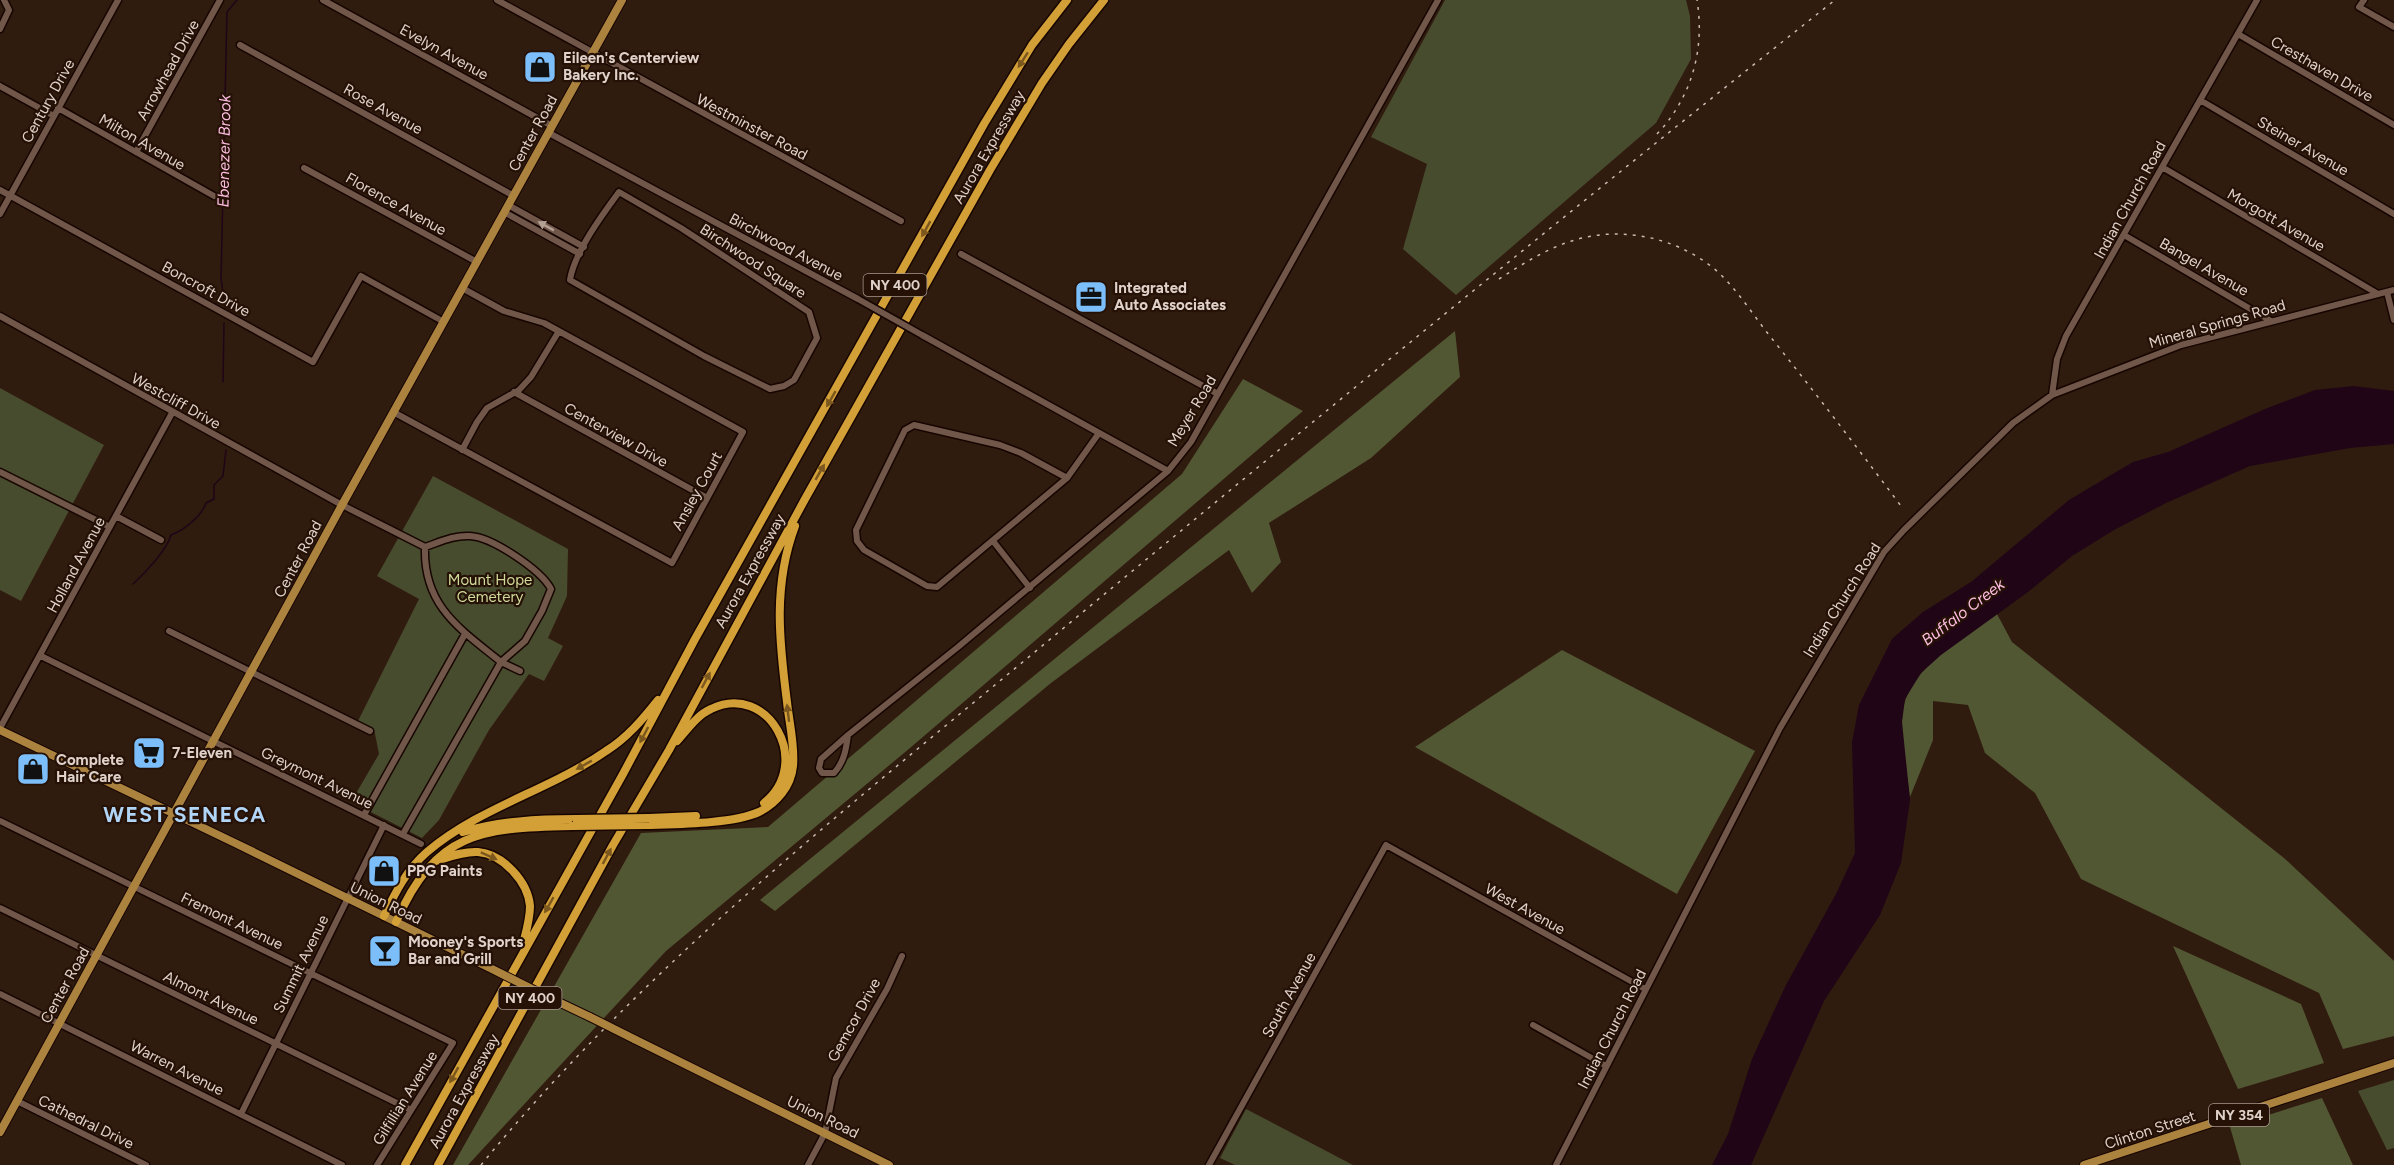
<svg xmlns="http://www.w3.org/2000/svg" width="2394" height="1165" font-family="Figtree,sans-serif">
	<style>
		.green { fill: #484c2e }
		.forest { fill: #525733 }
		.water { fill: #200517 }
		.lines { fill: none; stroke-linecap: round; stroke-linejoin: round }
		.stream { stroke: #200517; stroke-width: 1.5 }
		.minor-casing { stroke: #170500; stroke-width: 9 }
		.major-casing { stroke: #170500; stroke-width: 10 }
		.highway-casing { stroke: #170500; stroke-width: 11 }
		.minor { stroke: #705749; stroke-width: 6 }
		.major { stroke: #ab833e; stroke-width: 8 }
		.highway { stroke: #d2a037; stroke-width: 8 }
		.rail { stroke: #c9bbb2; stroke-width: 1.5; stroke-dasharray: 3 6; stroke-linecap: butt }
		.minor-bridge-casing { stroke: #170500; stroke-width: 9; stroke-linecap: butt }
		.major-bridge-casing { stroke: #170500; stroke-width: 10; stroke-linecap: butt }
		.highway-bridge-casing { stroke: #170500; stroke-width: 11; stroke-linecap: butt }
		.minor-bridge { stroke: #705749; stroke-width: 6 }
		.major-bridge { stroke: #ab833e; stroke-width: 8 }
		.highway-bridge { stroke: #d2a037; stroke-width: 8 }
		.oneway { fill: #7c581e }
		.oneway2 { fill: #b3a196 }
		.labels { text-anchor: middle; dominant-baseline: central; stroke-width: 4.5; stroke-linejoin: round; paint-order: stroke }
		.shield { fill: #251106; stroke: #a8988f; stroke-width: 1.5 }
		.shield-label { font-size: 14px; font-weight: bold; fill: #e0d2ca }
		.street-label { font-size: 15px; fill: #e0d2ca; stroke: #251106 }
		.poi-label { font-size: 15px; font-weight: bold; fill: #e0d2ca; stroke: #251106; text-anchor: start }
		.park-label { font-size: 15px; fill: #d1db9a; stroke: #251106 }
		.water-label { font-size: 16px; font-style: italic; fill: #fdbde1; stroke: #251106 }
		.district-label { font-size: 21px; font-weight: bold; letter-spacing: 1.5px; fill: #b1d5f7; stroke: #251106 }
	</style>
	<rect width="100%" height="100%" fill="#301b0f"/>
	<path class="green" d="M1445,0H1686L1690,16L1691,59L1656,123L1456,295L1403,249L1427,164L1371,137Z
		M0,388L104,445L21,601L0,590Z
		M433,476L568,549L567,596L548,638L563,646L544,681L529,674L489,730L439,820L422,838L351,802L379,754L374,729L358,721L419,599L377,576Z
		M2394,1080V1148L2387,1150L2358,1091Z
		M1246,1109L1353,1165H1235L1220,1158Z"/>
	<path class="forest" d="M1455,331L1460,377L1371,458L1269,523L1281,562L1252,593L1229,550L1051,683L775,911L760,900Z
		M1243,379L1303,411L910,748L666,951L468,1165H453L641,833L768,827L1182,474Z
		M1997,614L2012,642L2284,858L2394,961V1036L2343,1049L2319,993L2081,879L2035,793L1985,753L1968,705L1933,701V740L1910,797C1907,773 1902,748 1902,723C1901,671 1960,641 1997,614Z
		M1562,650L1755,751L1677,894L1415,747Z
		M2173,946L2301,1004L2324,1063L2238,1089Z
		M2322,1098L2353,1165H2241L2230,1127Z"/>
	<path class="water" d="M2354,386L2394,391V444L2350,448L2250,466L2166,503L2114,530L2072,556L2028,592L1941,655L1921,673L1905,699L1902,722L1910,800L1901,863L1880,915L1824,1001L1751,1165H1712L1728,1134L1752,1059L1785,987L1837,892L1855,853L1852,742L1859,705L1892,639L1923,612L1971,582L2069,500L2133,462L2168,452L2265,409L2315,390Z"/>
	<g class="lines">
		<path class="stream" d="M225,305L221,279L227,12L237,0
			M223,382L224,323
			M133,584C145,573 167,550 171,535C184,530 201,517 206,503L214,499V485L223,476L226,450"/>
		<defs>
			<path id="minor" d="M323,0L552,126
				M497,0L901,221
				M2364,0L2359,7L2394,27
				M0,29L9,10L4,0
				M2238,34L2394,125
				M240,45L514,196
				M0,86L54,116
				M2200,100L2394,214
				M58,108L214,196
				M549,133L858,299
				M136,152L220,0
				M2162,167L2378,294
				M304,168L477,262
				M0,190L313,362L361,276L444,322
				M619,192L681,228L809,312L817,338L794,380L784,386L770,389L704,356L570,280C574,253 602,215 619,192Z
				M508,205L584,247
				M504,212L580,254
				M0,214L118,0
				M2124,235L2271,321
				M961,254L1218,394
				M2387,292L2394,320
				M0,316L342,505L425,547C423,606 460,629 501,662L403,834
				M922,335L1168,471
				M514,392L707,498
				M2052,395L2057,359L2066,336L2257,0
				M395,413L672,563L743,432L544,323L504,311L462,288
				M462,450L477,422L487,408L519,390L531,377L559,331
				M0,472L110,527
				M1067,478L1021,453L1000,445L914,425L905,430L856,530L857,541L864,550L927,586L937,587L1067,478L1099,433
				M116,516L161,540
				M993,541L1030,588
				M425,547C440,542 454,535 470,536C492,537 541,570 551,589L542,611L525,641L501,662L520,671
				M169,631L370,731
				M41,656L421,844
				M0,728L172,413
				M848,735C846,750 844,762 834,773H822L819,768L821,759L848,735L958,647L1168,471L1191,442L1438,0
				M364,815L465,634
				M0,821L453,1043L377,1165
				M0,908L411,1110
				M0,994L342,1165
				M1533,1025L1606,1066
				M17,1101L146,1165
				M241,1114L384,825
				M808,1165L825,1133L836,1078L887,989L902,956
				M1209,1165L1386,845L1645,989
				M1556,1165L1780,728L1884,552L1904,530L2013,423L2052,395L2181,345L2394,290"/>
			<path id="major" d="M0,730L237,844L490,968
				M548,997L590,1017
				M634,1039L889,1165
				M0,1132L342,505L622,0
				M2084,1165L2394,1063"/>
			<path id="highway" d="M677,741C687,730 697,715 711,709C768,681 814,763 764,803
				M649,818L696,816
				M646,825C676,824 733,824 759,812C777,803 791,786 793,766C795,745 789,722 787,702C779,640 773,585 795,526
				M463,832C500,821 538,819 576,819
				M436,861C449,857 464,851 478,852C503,854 528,882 530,906C530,919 526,932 523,944
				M384,916C395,893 407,869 427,852C480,807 550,790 606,751C627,738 643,719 658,700
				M396,922C436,831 481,828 572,826
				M405,1165L623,774L695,639L984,124L1032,45L1067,0
				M438,1165L613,845L669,750L805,499L990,170L1042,83L1069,44L1104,0"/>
		</defs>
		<use href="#minor" class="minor-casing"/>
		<use href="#major" class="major-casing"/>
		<use href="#highway" class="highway-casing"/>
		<use href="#minor" class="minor"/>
		<use href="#major" class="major"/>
		<use href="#highway" class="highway"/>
		<path class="rail" d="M1657,134C1692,97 1705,49 1697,0
			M1499,279C1523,264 1547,248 1575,240C1624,225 1682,239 1719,273C1740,293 1755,318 1773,340C1817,395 1859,450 1901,506
			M481,1165C645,965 850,806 1048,641C1308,425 1570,210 1835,0"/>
		<defs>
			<path id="minor-bridge" d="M858,299L922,335"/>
			<path id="major-bridge" d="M490,968L548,997
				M590,1017L634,1039"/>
			<path id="highway-bridge" d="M576,819L649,818
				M572,826L646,825"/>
		</defs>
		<use href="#minor-bridge" class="minor-bridge-casing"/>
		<use href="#major-bridge" class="major-bridge-casing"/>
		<use href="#highway-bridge" class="highway-bridge-casing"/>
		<use href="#minor-bridge" class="minor-bridge"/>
		<use href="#major-bridge" class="major-bridge"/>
		<use href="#highway-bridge" class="highway-bridge"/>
	</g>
	<defs><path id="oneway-solid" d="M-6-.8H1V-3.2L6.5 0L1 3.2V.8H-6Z" transform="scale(1.5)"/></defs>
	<g class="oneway">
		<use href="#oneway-solid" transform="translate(1023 60) rotate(123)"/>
		<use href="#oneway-solid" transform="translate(926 229) rotate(119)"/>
		<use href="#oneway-solid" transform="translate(831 399) rotate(120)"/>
		<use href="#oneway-solid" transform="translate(820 472) rotate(-60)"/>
		<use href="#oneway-solid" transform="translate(706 680) rotate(-62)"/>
		<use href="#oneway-solid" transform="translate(788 713) rotate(-97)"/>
		<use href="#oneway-solid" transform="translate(644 735) rotate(118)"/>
		<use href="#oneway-solid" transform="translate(584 765) rotate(151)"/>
		<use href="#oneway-solid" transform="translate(489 856) rotate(24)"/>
		<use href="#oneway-solid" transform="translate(607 856) rotate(-62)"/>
		<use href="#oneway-solid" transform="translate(549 905) rotate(120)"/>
		<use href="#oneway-solid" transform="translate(454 1075) rotate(119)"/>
	</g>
	<use class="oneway2" href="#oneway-solid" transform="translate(546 226) rotate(-151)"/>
	<defs>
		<symbol id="shop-square" viewBox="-11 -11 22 22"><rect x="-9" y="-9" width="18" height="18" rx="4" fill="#7cbef9" stroke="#251106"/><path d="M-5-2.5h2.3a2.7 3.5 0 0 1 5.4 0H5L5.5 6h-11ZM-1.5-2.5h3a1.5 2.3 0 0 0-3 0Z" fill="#111"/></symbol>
		<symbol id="office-square" viewBox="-11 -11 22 22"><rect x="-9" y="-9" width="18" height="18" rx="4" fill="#7cbef9" stroke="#251106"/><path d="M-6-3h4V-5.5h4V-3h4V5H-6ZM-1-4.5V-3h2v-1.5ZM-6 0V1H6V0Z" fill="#111"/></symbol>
		<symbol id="supermarket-square" viewBox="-11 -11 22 22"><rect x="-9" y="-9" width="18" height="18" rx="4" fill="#7cbef9" stroke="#251106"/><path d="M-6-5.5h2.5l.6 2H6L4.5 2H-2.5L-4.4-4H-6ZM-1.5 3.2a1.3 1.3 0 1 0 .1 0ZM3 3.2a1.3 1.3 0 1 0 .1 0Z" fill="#111"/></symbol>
		<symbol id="bar-square" viewBox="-11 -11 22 22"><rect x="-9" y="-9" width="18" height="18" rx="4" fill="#7cbef9" stroke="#251106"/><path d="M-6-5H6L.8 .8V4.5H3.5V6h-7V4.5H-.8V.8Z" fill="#111"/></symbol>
	</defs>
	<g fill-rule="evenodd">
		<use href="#shop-square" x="521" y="48" width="38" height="38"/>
		<use href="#office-square" x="1072" y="278" width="38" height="38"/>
		<use href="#supermarket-square" x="130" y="734" width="38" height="38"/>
		<use href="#shop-square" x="14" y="750" width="38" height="38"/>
		<use href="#shop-square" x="365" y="852" width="38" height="38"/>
		<use href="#bar-square" x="366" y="932" width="38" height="38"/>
	</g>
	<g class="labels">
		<g class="shield">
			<rect x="863.5" y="274" width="63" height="22" rx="4.5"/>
			<rect x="498.5" y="987" width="63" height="22" rx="4.5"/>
			<rect x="2209" y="1104" width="60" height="22" rx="4.5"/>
		</g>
		<g class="shield-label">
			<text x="895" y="285">NY 400</text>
			<text x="530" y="998">NY 400</text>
			<text x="2239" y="1115">NY 354</text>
		</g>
		<g class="street-label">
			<text transform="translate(444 52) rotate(29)">Evelyn Avenue</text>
			<text transform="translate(2322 69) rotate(30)">Cresthaven Drive</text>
			<text transform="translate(168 70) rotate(-61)">Arrowhead Drive</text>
			<text transform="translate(48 101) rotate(-61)">Century Drive</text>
			<text transform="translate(383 109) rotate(29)">Rose Avenue</text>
			<text transform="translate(752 127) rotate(28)">Westminster Road</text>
			<text transform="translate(533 133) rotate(-61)">Center Road</text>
			<text transform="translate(142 142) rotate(30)">Milton Avenue</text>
			<text transform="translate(2303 146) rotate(30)">Steiner Avenue</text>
			<text transform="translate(989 147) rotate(-60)">Aurora Expressway</text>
			<text transform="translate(2130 200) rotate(-61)">Indian Church Road</text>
			<text transform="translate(396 204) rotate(29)">Florence Avenue</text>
			<text transform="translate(2276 220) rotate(30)">Morgott Avenue</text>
			<text transform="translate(786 247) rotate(28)">Birchwood Avenue</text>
			<text transform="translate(753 261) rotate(33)">Birchwood Square</text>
			<text transform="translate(2204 267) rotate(30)">Bangel Avenue</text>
			<text transform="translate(206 289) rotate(29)">Boncroft Drive</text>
			<text transform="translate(2217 324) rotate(-16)">Mineral Springs Road</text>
			<text transform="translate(176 401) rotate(29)">Westcliff Drive</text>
			<text transform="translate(1192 411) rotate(-59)">Meyer Road</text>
			<text transform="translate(616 435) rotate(29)">Centerview Drive</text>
			<text transform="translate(697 491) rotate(-61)">Ansley Court</text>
			<text transform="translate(298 559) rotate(-62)">Center Road</text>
			<text transform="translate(76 565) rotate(-62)">Holland Avenue</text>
			<text transform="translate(750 571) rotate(-61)">Aurora Expressway</text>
			<text transform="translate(1842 600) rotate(-58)">Indian Church Road</text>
			<text transform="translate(317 778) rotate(26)">Greymont Avenue</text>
			<text transform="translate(386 903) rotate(26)">Union Road</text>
			<text transform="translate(1525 909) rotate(29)">West Avenue</text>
			<text transform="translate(232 921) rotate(26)">Fremont Avenue</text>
			<text transform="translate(301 964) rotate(-64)">Summit Avenue</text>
			<text transform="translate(65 985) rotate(-61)">Center Road</text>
			<text transform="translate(1289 995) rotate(-61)">South Avenue</text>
			<text transform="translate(211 998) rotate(26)">Almont Avenue</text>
			<text transform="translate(854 1020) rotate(-61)">Gemcor Drive</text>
			<text transform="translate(1612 1029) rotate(-63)">Indian Church Road</text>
			<text transform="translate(177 1068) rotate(27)">Warren Avenue</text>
			<text transform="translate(464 1091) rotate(-61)">Aurora Expressway</text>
			<text transform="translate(405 1098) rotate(-58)">Gilfillian Avenue</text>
			<text transform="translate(823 1117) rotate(26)">Union Road</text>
			<text transform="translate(86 1122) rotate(26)">Cathedral Drive</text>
			<text transform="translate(2150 1130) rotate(-18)">Clinton Street</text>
		</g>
		<g class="poi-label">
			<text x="563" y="58">Eileen's Centerview<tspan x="563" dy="17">Bakery Inc.</tspan></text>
			<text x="1114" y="288">Integrated<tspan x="1114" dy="17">Auto Associates</tspan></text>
			<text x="172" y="753">7-Eleven</text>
			<text x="56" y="760">Complete<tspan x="56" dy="17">Hair Care</tspan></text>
			<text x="407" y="871">PPG Paints</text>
			<text x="408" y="942">Mooney's Sports<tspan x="408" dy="17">Bar and Grill</tspan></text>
		</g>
		<g class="park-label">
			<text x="490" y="580">Mount Hope<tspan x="490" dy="17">Cemetery</tspan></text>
		</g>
		<g class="water-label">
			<text transform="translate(224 151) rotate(-89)">Ebenezer Brook</text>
			<text transform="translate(1963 612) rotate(-37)">Buffalo Creek</text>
		</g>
		<g class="district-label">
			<text x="185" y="814">WEST SENECA</text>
		</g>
	</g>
</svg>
